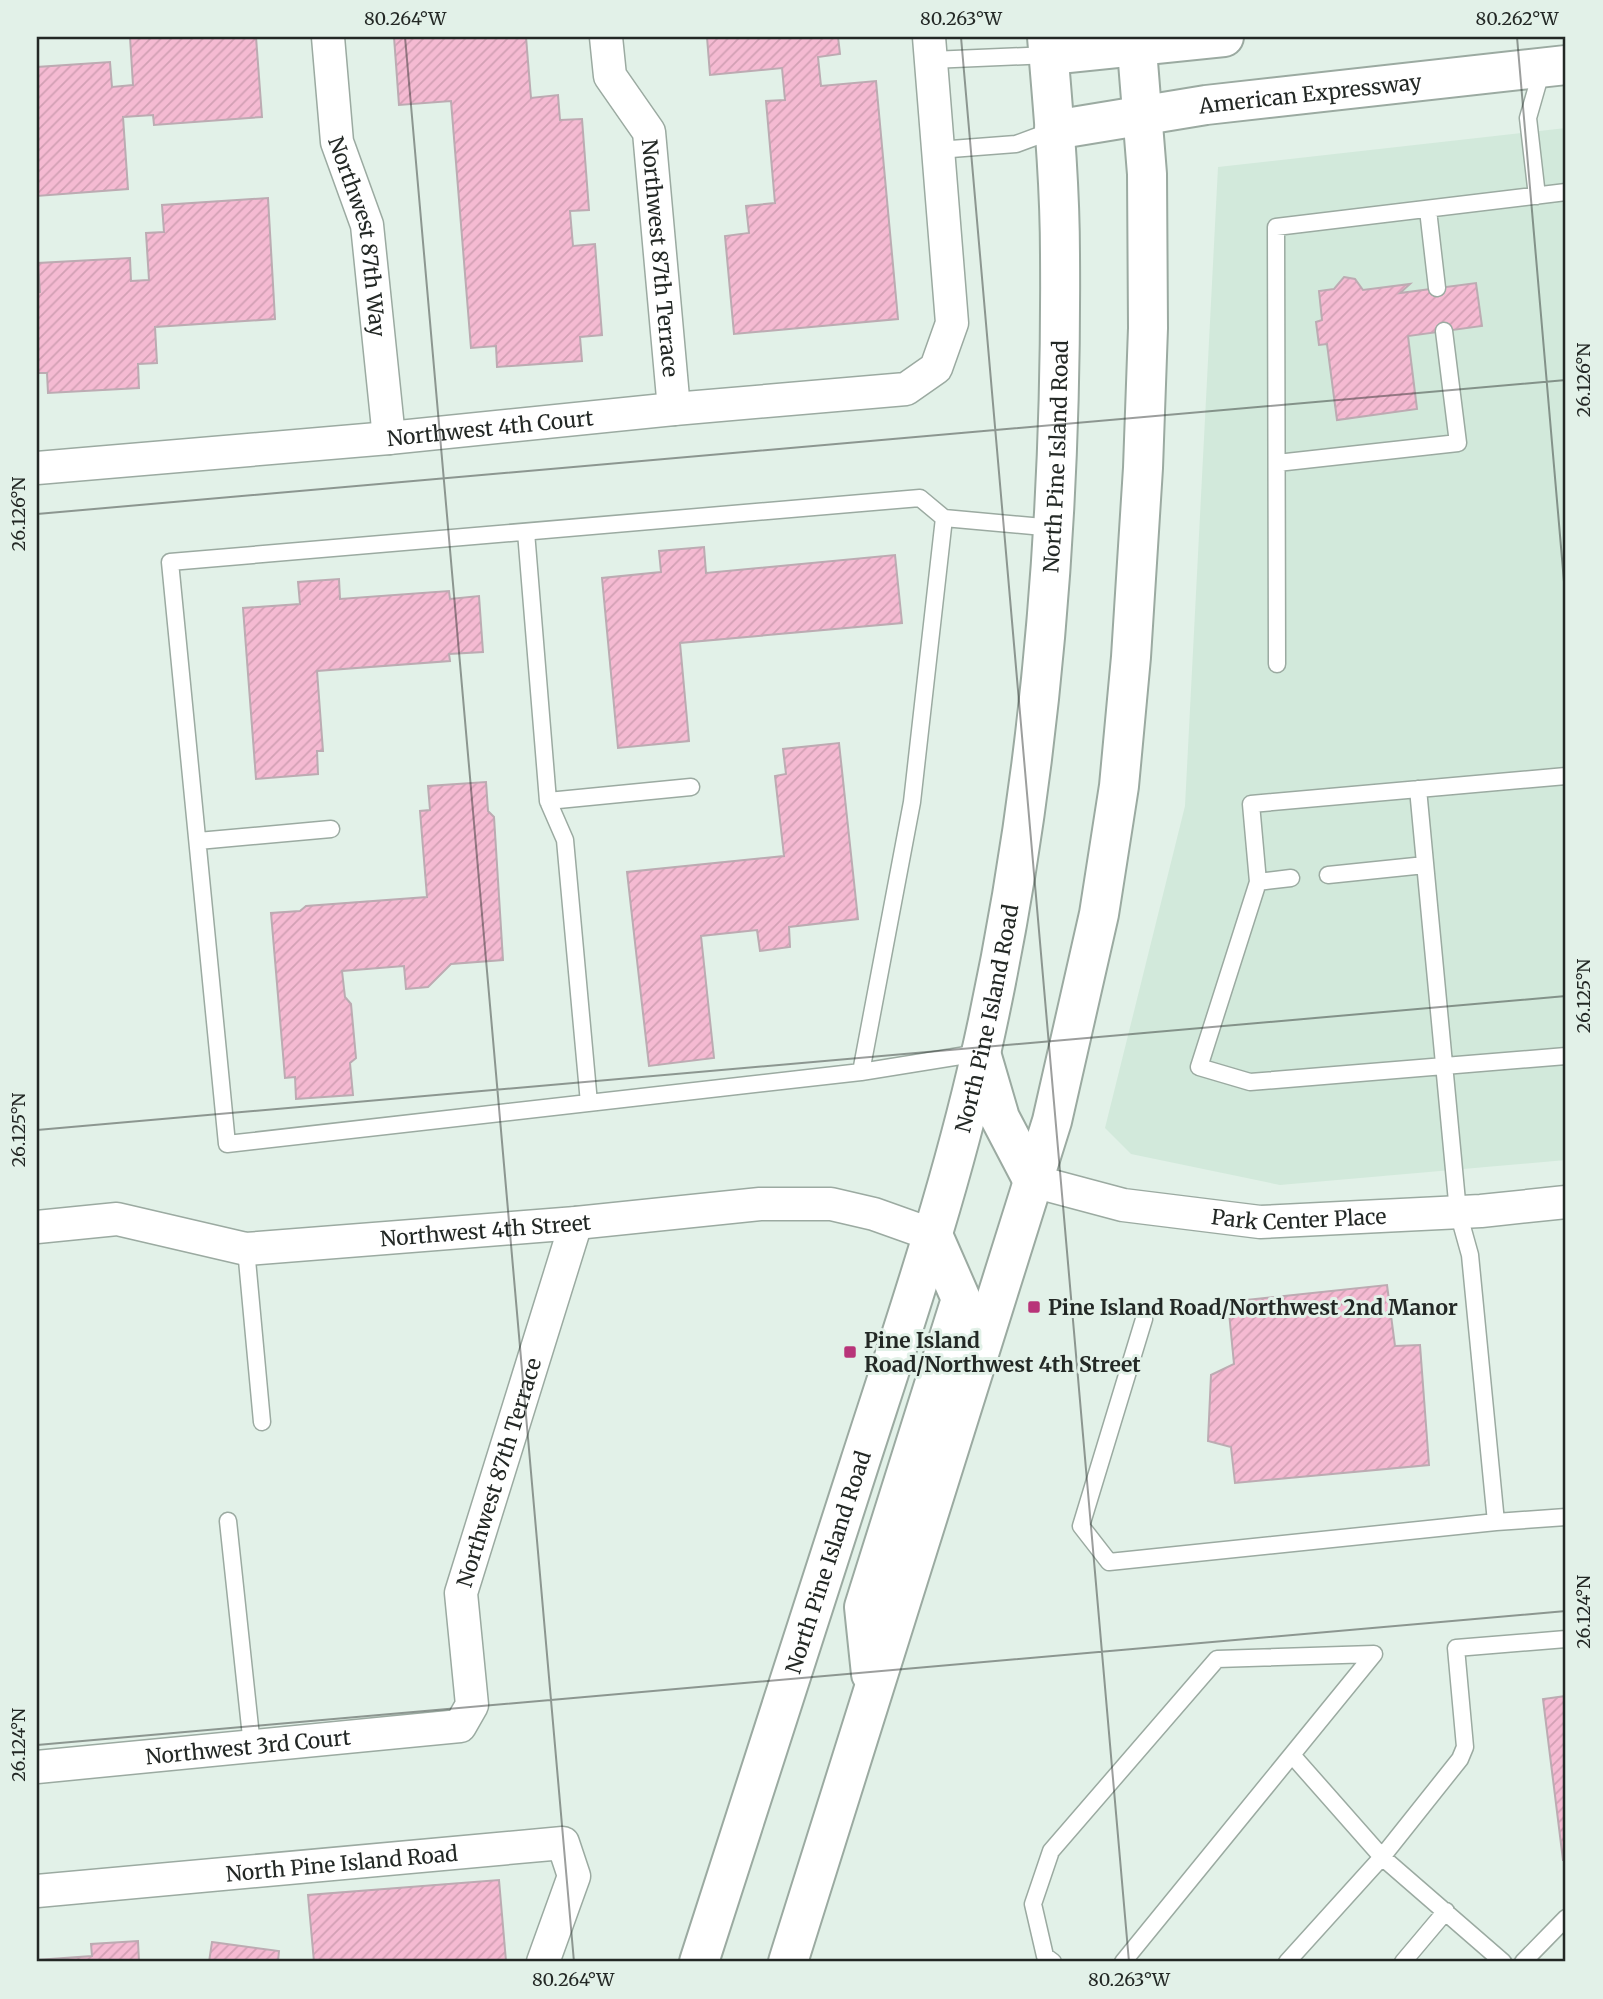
<svg xmlns="http://www.w3.org/2000/svg" width="1603" height="1999" font-family="Merriweather,serif">
	<style>
		.built { fill: #d2e9db }
		.building { fill: url(#building-hatch); stroke: #bcabb2; stroke-width: 2 }
		.lines { fill: none; stroke-linecap: round; stroke-linejoin: round }
		.service-casing { stroke: #9baaa1; stroke-width: 19 }
		.minor-casing { stroke: #9baaa1; stroke-width: 35 }
		.tertiary-casing { stroke: #9baaa1; stroke-width: 42 }
		.secondary-casing { stroke: #9baaa1; stroke-width: 42 }
		.service { stroke: #fff; stroke-width: 16 }
		.minor { stroke: #fff; stroke-width: 32 }
		.tertiary { stroke: #fff; stroke-width: 38 }
		.secondary { stroke: #fff; stroke-width: 38 }
		.ticks { fill: none; stroke: #232825; stroke-width: 2; stroke-opacity: 0.45 }
		.poi-dot { fill: #b83479; stroke: #e2f1e8; stroke-width: 2.5 }
		.labels { text-anchor: middle; dominant-baseline: central; stroke-width: 6; stroke-linejoin: round; paint-order: stroke }
		.street-label { font-size: 21px; fill: #232825; stroke: #e2f1e8 }
		.poi-label { font-size: 21px; font-weight: bold; fill: #232825; stroke: #e2f1e8; text-anchor: start }
		.neatline { fill: none; stroke: #232825; stroke-width: 2.5 }
		.ticks-label { font-size: 18px; text-anchor: middle; fill: #232825 }
	</style>
	<defs>
		<pattern id="building-hatch" width="6" height="6" patternUnits="userSpaceOnUse" patternTransform="scale(1.75)"><rect width="6" height="6" fill="#f5bad2"/><path d="M-1 1l2-2M0 6l6-6M5 7l2-2" fill="none" stroke="#d2a0b4"/></pattern>
	</defs>
	<rect width="100%" height="100%" fill="#e2f1e8"/>
	<path class="built" d="M1566,128V1160L1280,1185L1131,1154L1105,1128L1185,806L1218,167Z"/>
	<path class="building" d="M130,37H256L262,117L154,125L153,115L123,117L128,189L37,196V67L110,62L112,87L133,85Z
		M394,37H526L531,98L558,95L560,120L582,119L589,210L570,211L573,246L595,244L602,335L580,337L582,361L497,367L496,346L471,348L451,101L399,105Z
		M707,37H838L840,54L818,57L821,86L876,81L898,319L734,334L725,236L749,233L746,206L775,203L766,101L785,100L782,68L710,75Z
		M268,198L275,319L155,327L157,363L138,364L139,388L48,393L47,373H37V292H40L38,263L130,258L131,281L149,280L146,233L164,232L162,205Z
		M1344,277L1355,279L1363,290L1410,284L1400,293L1476,283L1482,326L1408,336L1417,409L1337,420L1327,344L1319,345L1316,322L1322,320L1319,291L1334,289Z
		M704,547L706,573L895,555L902,623L680,643L689,741L618,748L602,578L661,572L659,551Z
		M339,579L340,599L449,591L450,599L479,596L483,652L449,654L450,661L317,671L323,751H317L318,774L256,779L243,608L300,604L298,582Z
		M839,743L858,919L789,927L790,947L760,951L757,930L701,936L714,1058L649,1066L627,872L784,856L775,776L786,774L783,749Z
		M486,782L488,811L494,817L503,960L451,964L428,987L406,989L404,966L342,971L345,997L351,1004L356,1058L350,1063L353,1095L296,1099L295,1077L285,1078L271,913L300,911L306,906L427,897L420,811L430,810L428,786Z
		M1387,1285L1395,1346L1420,1345L1429,1465L1235,1483L1231,1447L1208,1441L1211,1375L1234,1364L1228,1302Z
		M1566,1696V1860H1563L1543,1699Z
		M499,1880L506,1961L314,1962L308,1895Z
		M138,1941L139,1962H37V1960L92,1956L91,1944Z
		M212,1942L279,1951L278,1962H209Z"/>
	<g class="lines">
		<defs>
			<path id="service" d="M931,60L1049,55
				M938,150L1016,144L1054,130
				M1537,196L1528,118L1542,69
				M1428,210L1437,288
				M1277,463L1458,443L1444,331
				M526,532L548,801L565,840L589,1103
				M1277,664L1276,227L1566,192
				M1566,776L1251,804L1258,882L1199,1067L1250,1082L1566,1056
				M548,801L691,787
				M198,841L331,829
				M1328,875L1425,865
				M1258,882L1291,878
				M979,1053L861,1072L912,802L944,518L1054,528
				M861,1072L227,1144L170,562L920,498L944,518
				M246,1249L262,1422
				M1144,1319L1081,1526L1109,1562L1496,1522L1470,1255L1458,1212L1418,789
				M228,1521L252,1746
				M1496,1522L1566,1517
				M1292,1755L1382,1857L1460,1759L1465,1747L1456,1648L1566,1639
				M1053,1962L1045,1956L1033,1904L1051,1851L1217,1659L1374,1654L1123,1962
				M1287,1962L1382,1857L1503,1962
				M1403,1962L1446,1911
				M1523,1962L1566,1918"/>
			<g id="minor">
				<path id="s1" d="M328,37L337,142L367,225L389,438"/>
				<path id="s2" d="M606,37L610,76L649,132L674,409"/>
				<path id="s3" d="M37,468L389,438L674,409L906,389L936,368L952,323L929,37"/>
				<path id="s4" d="M1033,1181L1123,1205L1260,1222L1481,1211L1566,1202"/>
				<path id="s5" d="M37,1227L117,1219L246,1249L576,1223L760,1204H831L874,1214L933,1235"/>
				<path id="s6" d="M37,1767L460,1726L472,1705L461,1593L576,1223"/>
				<path id="s7" d="M37,1891L563,1843L574,1876L543,1962"/>
			</g>
			<g id="tertiary">
				<path d="M1049,55L1224,37"/>
				<path id="s8" d="M1054,130L1206,105L1566,65"/>
			</g>
			<g id="secondary">
				<path d="M981,1053L1000,1118L1033,1181"/>
				<path d="M871,1674L864,1607L961,1299L933,1235"/>
				<path id="s9" d="M699,1962C753,1795 806,1628 860,1462C904,1326 950,1191 981,1053C1040,791 1062,522 1060,255C1060,182 1053,109 1047,37"/>
				<path d="M788,1962L1052,1121L1099,914L1119,786L1131,657L1143,468L1148,328L1147,174L1136,37"/>
			</g>
		</defs>
		<use href="#service" class="service-casing"/>
		<use href="#minor" class="minor-casing"/>
		<use href="#tertiary" class="tertiary-casing"/>
		<use href="#secondary" class="secondary-casing"/>
		<use href="#service" class="service"/>
		<use href="#minor" class="minor"/>
		<use href="#tertiary" class="tertiary"/>
		<use href="#secondary" class="secondary"/>
	</g>
	<path class="ticks" d="M405,37L574,1962M961,37L1129,1962M1517,37L1566,605M37,514L1566,380M37,1130L1566,996M37,1745L1566,1611"/>
	<g class="poi-dot">
		<rect x="1027" y="1300" width="14" height="14" rx="3.5"/>
		<rect x="843" y="1345" width="14" height="14" rx="3.5"/>
	</g>
	<g class="labels">
		<g class="street-label">
			<text stroke="none"><textPath href="#s8" startOffset="259">American Expressway</textPath></text>
			<text stroke="none"><textPath href="#s1" startOffset="203">Northwest 87th Way</textPath></text>
			<text stroke="none"><textPath href="#s2" startOffset="234">Northwest 87th Terrace</textPath></text>
			<text stroke="none"><textPath href="#s3" startOffset="455">Northwest 4th Court</textPath></text>
			<text stroke="none"><textPath href="#s9" startOffset="1554">North Pine Island Road</textPath></text>
			<text stroke="none"><textPath href="#s9" startOffset="987">North Pine Island Road</textPath></text>
			<text stroke="none"><textPath href="#s4" startOffset="270">Park Center Place</textPath></text>
			<text stroke="none"><textPath href="#s5" startOffset="453">Northwest 4th Street</textPath></text>
			<text stroke="none"><textPath href="#s6" startOffset="688">Northwest 87th Terrace</textPath></text>
			<text stroke="none"><textPath href="#s9" startOffset="420">North Pine Island Road</textPath></text>
			<text stroke="none"><textPath href="#s6" startOffset="212">Northwest 3rd Court</textPath></text>
			<text stroke="none"><textPath href="#s7" startOffset="306">North Pine Island Road</textPath></text>
		</g>
		<g class="poi-label">
			<text x="1048" y="1307">Pine Island Road/Northwest 2nd Manor</text>
			<text x="864" y="1340">Pine Island<tspan x="864" dy="24">Road/Northwest 4th Street</tspan></text>
		</g>
	</g>
	<rect width="1603" height="1999" fill="none" stroke="#e2f1e8" stroke-width="77"/>
	<rect x="38" y="38" width="1526" height="1922" class="neatline"/>
	<g class="ticks-label">
		<text x="405" y="25">80.264°W</text>
		<text x="961" y="25">80.263°W</text>
		<text x="1517" y="25">80.262°W</text>
		<text transform="translate(1584 380) rotate(-90)" y="6">26.126°N</text>
		<text transform="translate(19 514) rotate(-90)" y="6">26.126°N</text>
		<text transform="translate(1584 996) rotate(-90)" y="6">26.125°N</text>
		<text transform="translate(19 1130) rotate(-90)" y="6">26.125°N</text>
		<text transform="translate(1584 1612) rotate(-90)" y="6">26.124°N</text>
		<text transform="translate(19 1745) rotate(-90)" y="6">26.124°N</text>
		<text x="573" y="1986">80.264°W</text>
		<text x="1129" y="1986">80.263°W</text>
	</g>
</svg>
